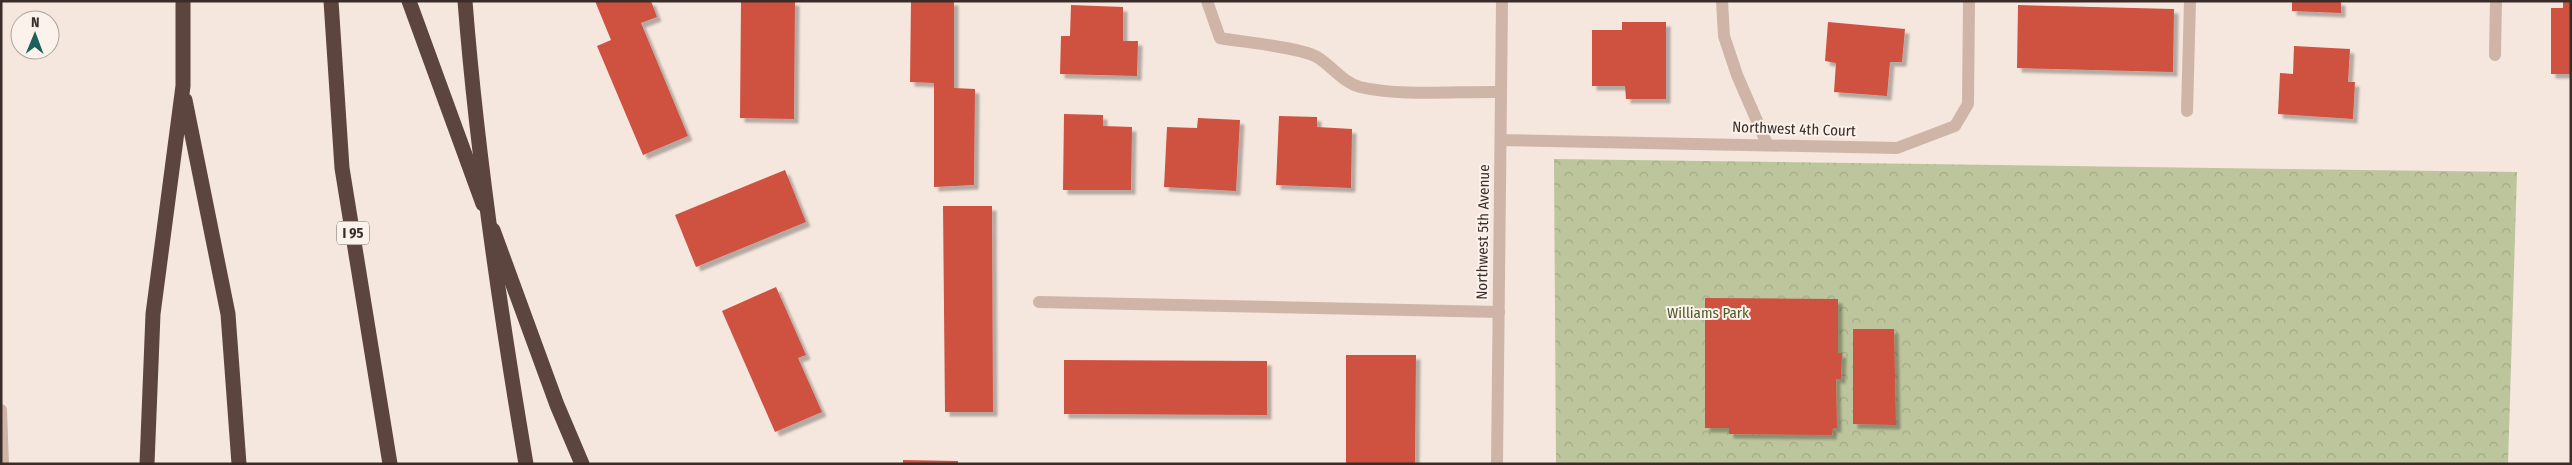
<svg xmlns="http://www.w3.org/2000/svg" width="2572" height="465" font-family="'Fira Sans Condensed',sans-serif">
	<style>
		.park { fill: url(#park-crowns) }
		.building { fill: #cf5141; filter: url(#shadow) }
		.lines { fill: none; stroke-linecap: round; stroke-linejoin: round }
		.lane { stroke: #ceb5a8; stroke-width: 12 }
		.street { stroke: #ceb5a8; stroke-width: 12 }
		.highway { stroke: #5c443f; stroke-width: 15 }
		.highway-bridge { stroke: #5c443f; stroke-width: 15 }
		.labels { text-anchor: middle; dominant-baseline: central; stroke-width: 4; stroke-linejoin: round; paint-order: stroke }
		.shield { fill: #fbf2eb; stroke: #746763; stroke-width: 1 }
		.shield-label { font-size: 14px; font-weight: bold; fill: #3a2c29 }
		.street-label { font-size: 15px; fill: #3a2c29; stroke: #fbf2eb }
		.park-label { font-size: 15px; fill: #505b2b; stroke: #fbf2eb }
	</style>
	<defs>
		<pattern id="park-crowns" width="20" height="18" patternUnits="userSpaceOnUse" patternTransform="scale(1.25)"><rect width="20" height="18" fill="#bdc59c"/><path d="M2 6a3 3 0 1 1 6 0M12 15a3 3 0 1 1 6 0" fill="none" stroke="#a3a986"/></pattern>
		<filter id="shadow"><feDropShadow dx="4.5" dy="4.5" stdDeviation="1" flood-color="#0004"/></filter>
	</defs>
	<rect width="100%" height="100%" fill="#f5e7de"/>
	<path class="park" d="M1554,159L2517,172L2508,464H1556Z"/>
	<path class="building" d="M595,1H651L657,17L641,23L688,136L643,155L597,46L611,40Z
		M741,1H795L794,119L740,118Z
		M911,1H954V88L975,89L974,185L934,187V83L910,82Z
		M2292,1H2341V13L2292,11Z
		M2563,1H2571V74H2551V8H2563Z
		M1071,5L1123,7V41H1138L1137,76L1060,74L1061,36H1070Z
		M2018,5L2174,9L2173,72L2017,68Z
		M1622,22H1666V99H1626L1625,86H1592V30H1622Z
		M1828,22L1905,29L1902,62H1890L1887,96L1834,92L1836,63L1825,61Z
		M2294,46L2350,49L2348,82H2355L2353,119L2278,114L2280,73L2293,74Z
		M1064,114L1103,115V126L1132,127L1131,190H1063Z
		M1279,116L1317,117V127L1352,129L1351,188L1276,185Z
		M1198,118L1240,120L1236,191L1164,187L1167,127L1197,128Z
		M785,170L806,222L696,267L675,215Z
		M943,206H992L993,412H945Z
		M776,287L806,355L798,358L822,412L775,432L722,311Z
		M1705,298L1838,299V353H1842L1841,379H1836L1837,428H1833L1832,435L1729,434V428H1705Z
		M1853,329H1894L1896,425L1853,424Z
		M1346,355H1416L1415,464H1346Z
		M1064,360L1267,361V415L1064,414Z
		M903,460L958,461V464H903Z"/>
	<g class="lines">
		<path class="lane" d="M1207,1L1220,38C1241,42 1300,47 1317,57C1332,66 1342,82 1360,87C1401,97 1458,91 1501,92
			M1722,1L1724,36L1737,75L1767,144
			M2495,55L2496,1
			M2187,111L2190,1
			M1039,302L1499,312
			M1,410L3,464"/>
		<path class="street" d="M1501,140L1897,148L1955,126L1968,104L1969,1
			M1497,464L1502,1"/>
		<path class="highway" d="M331,1L342,168L390,464
			M409,1L483,204
			M185,100L228,314L239,464
			M493,230L557,405L582,464
			M147,464L153,314L183,86V1"/>
		<path class="highway-bridge" d="M465,1C477,156 500,311 526,464"/>
	</g>
	<g class="labels">
		<rect class="shield" x="337" y="221.5" width="32" height="23" rx="4"/>
		<g class="shield-label">
			<text x="353" y="233">I 95</text>
		</g>
		<g class="street-label">
			<text transform="translate(1794 129) rotate(2)">Northwest 4th Court</text>
			<text transform="translate(1483 232) rotate(-89)">Northwest 5th Avenue</text>
		</g>
		<g class="park-label">
			<text x="1708" y="313">Williams Park</text>
		</g>
	</g>
	<rect width="2572" height="465" fill="none" stroke="#3a2c29" stroke-width="5"/>
	<g transform="translate(35 35) rotate(1)"><circle r="24" fill="#fbf2eb" stroke="#aea39d"/>
	<path d="M0-4L9 19L0 12L-9 19Z" fill="#1b605b"/>
	<text y="-8" font-size="14" font-weight="bold" text-anchor="middle" fill="#3a2c29">N</text>
	</g>
</svg>
